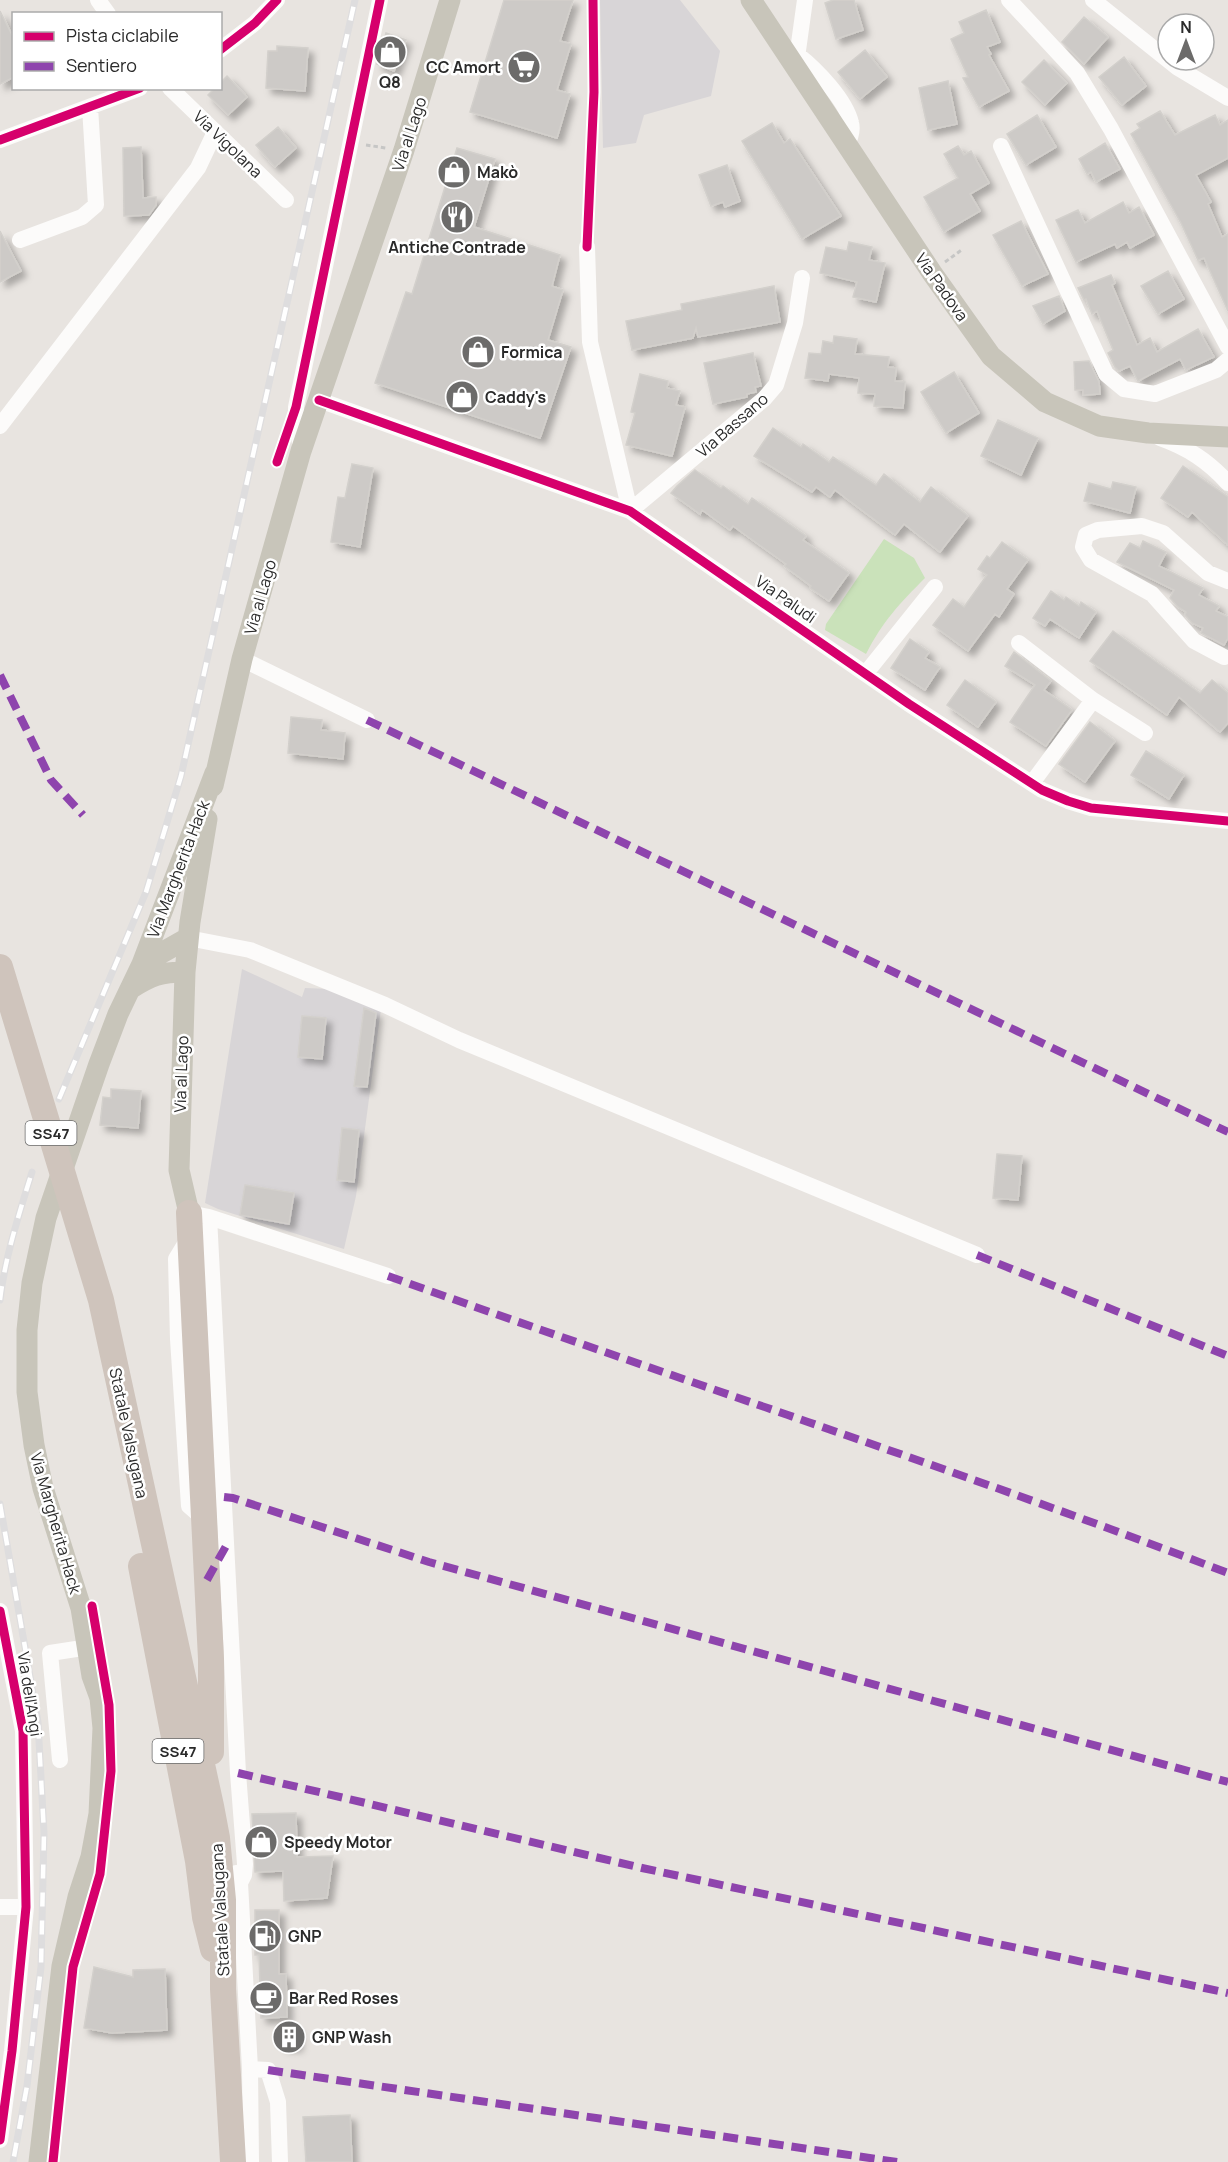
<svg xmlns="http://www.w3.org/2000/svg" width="1228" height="2162" font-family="Manrope,sans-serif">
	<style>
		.industrial { fill: #d8d5d7 }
		.green { fill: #cae2ba }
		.building { fill: #cdcac7; stroke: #d3d0cc; stroke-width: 1.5; filter: url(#shadow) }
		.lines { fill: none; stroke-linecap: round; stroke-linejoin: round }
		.path { stroke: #c6c6c5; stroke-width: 3; stroke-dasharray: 4.5 3; stroke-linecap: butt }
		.minor { stroke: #fcfbfa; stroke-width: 16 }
		.major { stroke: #c8c5ba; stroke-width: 21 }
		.highway { stroke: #cfc4bc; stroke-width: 26 }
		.rail-casing { stroke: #deddde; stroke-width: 7 }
		.rail { stroke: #fff; stroke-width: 4.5; stroke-dasharray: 14; stroke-linecap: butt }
		.quiet { stroke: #8e44ad; stroke-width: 8; stroke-dasharray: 15 8; stroke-linecap: butt }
		.cycleway-casing { stroke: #fff; stroke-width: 13 }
		.cycleway { stroke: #d6006c; stroke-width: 9 }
		.labels { text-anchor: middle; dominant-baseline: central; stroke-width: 5; stroke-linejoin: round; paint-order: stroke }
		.shield { fill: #fff; stroke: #6a6a6a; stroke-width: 1.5 }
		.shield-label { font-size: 15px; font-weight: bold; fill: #2a2a2a }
		.poi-label { font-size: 16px; font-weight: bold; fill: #2a2a2a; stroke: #fff; text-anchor: start }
		.street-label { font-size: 16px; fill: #2a2a2a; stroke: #fff }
	</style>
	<defs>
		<filter id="shadow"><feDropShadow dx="5.5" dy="5.5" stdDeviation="3" flood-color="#0004"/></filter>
	</defs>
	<rect width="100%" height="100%" fill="#e8e4e0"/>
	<path class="industrial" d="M600,0H680L720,51L711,96L644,115L636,143L603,148Z
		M242,969L302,997L305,988L330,989L381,1009L356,1196L344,1249L218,1209L205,1203Z"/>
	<path class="green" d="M884,539L914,558L925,578C899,604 883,621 866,654L825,630L826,624Z"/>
	<path class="building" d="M504,0H573L560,41L571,44L557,90L570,94L557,138L470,112Z
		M833,0H854L863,30L836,39L825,3Z
		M986,10L1000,42L987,47L991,54L989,55L1009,91L979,107L963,78L968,77L951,39L964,33L959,22Z
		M0,11L14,39V77L0,84Z
		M1084,17L1108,37L1084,64L1062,42Z
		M386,33L406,40L394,71L377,64Z
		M277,46L308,48L305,91L266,88L268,51H277Z
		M865,50L887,77L860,99L838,72Z
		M1124,57L1146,86L1122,105L1099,77Z
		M1044,60L1067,83L1045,105L1022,82Z
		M227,76L247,97L228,115L208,95L215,88H220V83Z
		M948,81L957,124L928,130L919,88Z
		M1160,111L1175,135L1215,115L1220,125L1228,120V158L1196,175L1211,202L1208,204L1222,237L1228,234V311L1204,258L1198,260L1181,223L1131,134L1140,128L1137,124Z
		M1037,115L1056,147L1026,165L1007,134Z
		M772,123L784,143L790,139L841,216L802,239L742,141Z
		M278,127L296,148L275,167L256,145Z
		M1105,143L1120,169L1096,182L1091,172L1087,174L1079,159Z
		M958,146L964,155L971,151L989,183L970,194L980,211L944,232L924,197L958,178L944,154Z
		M141,147L143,198L156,197V205L149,215L124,216L123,148Z
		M457,148L495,159L474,227L560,255L552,286L563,290L548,340L571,347L540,438L375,383L406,292L412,294Z
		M727,165L740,201L725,207L723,202L711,206L699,175Z
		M1123,202L1129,213L1139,207L1154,235L1130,248L1127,242L1117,248L1115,244L1076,262L1056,220L1078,210L1085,223Z
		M1021,221L1048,274L1022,286L993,235Z
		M0,231L21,271L0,282Z
		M849,242L872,247L869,260L885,263L876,302L853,297L857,282L820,273L826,247L847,251Z
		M1168,271L1184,299L1158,314L1141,286Z
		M1111,275L1115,283L1112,285L1137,345L1150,338L1157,352L1198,329L1214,357L1186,370L1180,359L1138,381L1130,366L1119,371L1115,367L1108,353L1113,350L1097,311L1092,314L1086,299L1084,300L1078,288Z
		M774,286L780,322L698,337L696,328L693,338L632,350L626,321L682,310L681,304Z
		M1059,296L1065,311L1043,324L1033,306Z
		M834,336L857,339L855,354L889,357L888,367L896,368L895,381L905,382L903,408L874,406L875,394L858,393L859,378L829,374L828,381L805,378L809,353L821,354L823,341L833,343Z
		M753,353L761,386L755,387L756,392L747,394V397L713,404L704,363Z
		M1089,361L1099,382L1100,394L1083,395V390H1075L1074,362Z
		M954,372L979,413L946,433L921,392Z
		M640,374L668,381L667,388L680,391L676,405L685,407L672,456L626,445L635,413L631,412Z
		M998,420L1038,438L1021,475L981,456Z
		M773,428L801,447L803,444L829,462L833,457L876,485L884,474L920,502L931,487L968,516L940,552L904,524L895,535L835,490L830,497L816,487L812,492L754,456Z
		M352,464L373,468L360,547L331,542L338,497L345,498Z
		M1183,466L1228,497V545L1192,512L1188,517L1161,498Z
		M695,470L721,488L723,486L748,504L752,498L806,536L803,540L849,573L829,601L810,588L811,586L784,566L786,564L733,526L730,530L702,510L700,514L671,493L677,486Z
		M1113,482L1136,487L1130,513L1084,501L1089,483L1111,489Z
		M1143,541L1166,552L1159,566L1203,588L1199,595L1219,606L1216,611L1228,617V638L1224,645L1201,633L1203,628L1192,623L1185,615L1186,612L1178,607L1170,598L1174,590L1117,562L1130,543L1140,548Z
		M1002,542L1028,560L1007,589L1014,594L999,617L995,614L968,651L933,625L953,599L964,607L987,575L978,569L987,556L990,558Z
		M1051,591L1064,600L1066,597L1079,606L1081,602L1096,612L1079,638L1050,619L1045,626L1033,618Z
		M1113,631L1200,693L1212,680L1228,693V723L1220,732L1179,697L1167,715L1090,661Z
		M910,639L929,652L925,658L940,667L925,690L891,668Z
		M1014,652L1051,681L1044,690L1072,710L1046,746L1010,722L1035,685L1005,666Z
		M965,680L996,702L978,727L947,705Z
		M291,717L322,720L321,730L345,733L343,759L288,753Z
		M1090,722L1115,741L1085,782L1059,764Z
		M1146,751L1184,775L1169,799L1131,775Z
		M364,1008L376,1013L367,1087L354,1086Z
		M302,1016L326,1018L322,1059L298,1057Z
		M111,1089L141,1091L138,1128L100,1125L103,1097L111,1098Z
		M342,1128L359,1130L354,1182L337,1180Z
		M997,1154L1022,1156L1018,1200L993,1198Z
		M245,1185L294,1193L289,1224L240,1215Z
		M296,1813L297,1857L333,1856L327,1898L284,1901L283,1871L255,1872L252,1814Z
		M255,1910H279V1974H286L287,2017L261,2018L259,1955H255Z
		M94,1967L133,1977V1970L165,1969L167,2030L112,2033L84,2028Z
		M282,2028H297V2046H282Z
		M350,2115L352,2162H306L303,2117Z"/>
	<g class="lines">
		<path class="path" d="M366,145L386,148
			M945,262L963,249"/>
		<path class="minor" d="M98,0L108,14
			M1009,0L1077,73L1111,129L1228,347
			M1093,0L1178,68L1228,98
			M220,50L255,23L277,0
			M798,55C816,69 846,100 851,123C853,130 850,139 846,146
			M796,65L805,0
			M170,88L286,200
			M0,140L140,88
			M1001,146L1106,374L1124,389L1155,394L1216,370L1228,360
			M20,240L82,217L96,205L90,107
			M587,247L590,342L630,511L764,399L776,385L795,323L802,278
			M319,400L630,511L909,704L1042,790L1068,801L1091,808L1228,821
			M0,426L198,168L215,132
			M1160,438C1188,448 1208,461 1228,483
			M301,449L296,420V407L380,0
			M1019,643L1093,700L1145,733
			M1224,657L1194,641L1152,594L1091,560L1083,547L1086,535L1098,530L1142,526L1163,533L1208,573L1228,581
			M242,659L367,720
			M866,673L935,587
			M1032,783L1093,700
			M188,938L250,950L385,1005L459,1040L977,1255
			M189,1213L209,1217L238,1773L245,1864L244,1875L240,1883
			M209,1217L388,1276
			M190,1236L176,1259L178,1339L189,1506L204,1519
			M0,1611L23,1731L26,1907L12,2051L0,2140
			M60,1760L50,1653L89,1647
			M236,1873L240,1883L250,2069L251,2162
			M0,1907H26
			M250,2069L268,2070L278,2102L280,2162"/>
		<path class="major" d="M751,0L932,273L991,356L1045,402L1099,426L1148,433L1228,437
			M213,786L242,659L301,451L404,150L450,0
			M142,964L188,938
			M130,989C151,976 160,972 185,972
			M189,1213L179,1170L185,972L190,922L207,819
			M39,2162L62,1966L78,1897L91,1857L99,1814L103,1728L100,1698L92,1676L81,1608L43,1488L34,1445L27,1392V1330L32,1283L46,1218L99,1064L118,1014L142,964L215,773"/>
		<path class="highway" d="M0,967L101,1300L211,1806L217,1838L223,1900V1989L233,2162
			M189,1213L211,1659V1752
			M141,1566L198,1861L205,1917L213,1949"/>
		<defs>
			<path id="rail" d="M59,1099L146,892L181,776L355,0
				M0,1300C5,1257 19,1214 32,1172
				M0,1504L38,1722L44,1833L41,1967L27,2086L13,2162"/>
		</defs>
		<use href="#rail" class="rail-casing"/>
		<use href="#rail" class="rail"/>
		<path class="quiet" d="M0,675L51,780L83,815
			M367,720L1228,1132
			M977,1255L1228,1356
			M388,1276C668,1376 950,1467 1228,1573
			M224,1497L233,1498L429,1562L1228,1782
			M207,1580L226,1546
			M238,1773L642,1868L1228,1993
			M268,2070L897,2162"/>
		<defs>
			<path id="cycleway" d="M220,50L255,23L277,0
				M0,140L140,88
				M587,247L594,92L593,0
				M319,400L630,511L909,704L1042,790L1068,801L1091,808L1228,821
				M277,462L296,407L380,0
				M0,1611L23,1731L26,1907L12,2051L0,2140
				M53,2162L73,1967L100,1874L111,1771L109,1705L92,1606"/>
		</defs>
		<use href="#cycleway" class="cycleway-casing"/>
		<use href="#cycleway" class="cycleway"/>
	</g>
	<defs>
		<symbol id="shop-disc" viewBox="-11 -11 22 22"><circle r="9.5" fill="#6c6b6a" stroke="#fff"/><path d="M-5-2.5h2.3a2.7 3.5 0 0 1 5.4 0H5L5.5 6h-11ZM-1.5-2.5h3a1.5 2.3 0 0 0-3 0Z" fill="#fff"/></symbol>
		<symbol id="supermarket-disc" viewBox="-11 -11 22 22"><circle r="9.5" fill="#6c6b6a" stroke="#fff"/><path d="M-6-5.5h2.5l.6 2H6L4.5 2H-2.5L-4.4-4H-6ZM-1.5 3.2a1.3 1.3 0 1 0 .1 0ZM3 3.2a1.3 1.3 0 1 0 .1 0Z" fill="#fff"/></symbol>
		<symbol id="restaurant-disc" viewBox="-11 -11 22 22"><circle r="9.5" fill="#6c6b6a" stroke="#fff"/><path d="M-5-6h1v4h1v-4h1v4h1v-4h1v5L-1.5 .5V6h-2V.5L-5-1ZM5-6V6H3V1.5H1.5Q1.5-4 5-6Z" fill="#fff"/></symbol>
		<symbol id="fuel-disc" viewBox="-11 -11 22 22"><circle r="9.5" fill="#6c6b6a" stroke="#fff"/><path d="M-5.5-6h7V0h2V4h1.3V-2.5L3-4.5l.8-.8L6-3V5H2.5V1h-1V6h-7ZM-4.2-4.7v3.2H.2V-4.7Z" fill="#fff"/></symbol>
		<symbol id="cafe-disc" viewBox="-11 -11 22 22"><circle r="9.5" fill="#6c6b6a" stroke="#fff"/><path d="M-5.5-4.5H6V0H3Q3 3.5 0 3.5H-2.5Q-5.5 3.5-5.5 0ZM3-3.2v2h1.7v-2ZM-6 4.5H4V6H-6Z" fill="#fff"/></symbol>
		<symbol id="building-disc" viewBox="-11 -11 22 22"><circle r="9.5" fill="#6c6b6a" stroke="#fff"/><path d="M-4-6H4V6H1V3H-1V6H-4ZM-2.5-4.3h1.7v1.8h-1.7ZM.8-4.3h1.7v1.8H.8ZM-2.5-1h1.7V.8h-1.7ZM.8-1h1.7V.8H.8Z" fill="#fff"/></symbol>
	</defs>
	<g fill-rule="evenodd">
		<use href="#shop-disc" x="371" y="33" width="38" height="38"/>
		<use href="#supermarket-disc" x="505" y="48" width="38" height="38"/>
		<use href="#shop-disc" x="435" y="153" width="38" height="38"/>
		<use href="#restaurant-disc" x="438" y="198" width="38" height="38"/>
		<use href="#shop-disc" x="459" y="333" width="38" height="38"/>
		<use href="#shop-disc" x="443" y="378" width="38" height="38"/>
		<use href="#shop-disc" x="242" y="1823" width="38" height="38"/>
		<use href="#fuel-disc" x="246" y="1917" width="38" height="38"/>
		<use href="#cafe-disc" x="247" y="1979" width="38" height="38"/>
		<use href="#building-disc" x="270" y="2018" width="38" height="38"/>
	</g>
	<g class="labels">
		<g class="shield">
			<rect x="25.5" y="1121" width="51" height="24" rx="4.5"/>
			<rect x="152.5" y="1739" width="51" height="24" rx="4.5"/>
		</g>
		<g class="shield-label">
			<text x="51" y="1133">SS47</text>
			<text x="178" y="1751">SS47</text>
		</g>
		<g class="poi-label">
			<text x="501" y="67" text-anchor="end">CC Amort</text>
			<text x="390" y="82" text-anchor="middle">Q8</text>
			<text x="477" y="172">Makò</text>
			<text x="457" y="247" text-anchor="middle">Antiche Contrade</text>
			<text x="501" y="352">Formica</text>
			<text x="485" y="397">Caddy's</text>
			<text x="284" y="1842">Speedy Motor</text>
			<text x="288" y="1936">GNP</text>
			<text x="289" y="1998">Bar Red Roses</text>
			<text x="312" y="2037">GNP Wash</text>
		</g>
		<g class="street-label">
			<text transform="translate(409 134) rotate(-72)">Via al Lago</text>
			<text transform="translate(228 144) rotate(44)">Via Vigolana</text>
			<text transform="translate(942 287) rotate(55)">Via Padova</text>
			<text transform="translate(732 425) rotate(-41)">Via Bassano</text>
			<text transform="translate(260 597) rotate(-74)">Via al Lago</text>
			<text transform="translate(786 599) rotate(35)">Via Paludi</text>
			<text transform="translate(178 869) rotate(-69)">Via Margherita Hack</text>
			<text transform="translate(181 1074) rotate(-88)">Via al Lago</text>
			<text transform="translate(129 1433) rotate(78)">Statale Valsugana</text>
			<text transform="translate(56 1523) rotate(74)">Via Margherita Hack</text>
			<text transform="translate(30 1694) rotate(81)">Via dell'Angi</text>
			<text transform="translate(220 1910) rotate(-93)">Statale Valsugana</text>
		</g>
	</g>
	<rect x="12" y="12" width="210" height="78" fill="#ffffff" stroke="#aaaaaa" stroke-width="1.5"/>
	<rect x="24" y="32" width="30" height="9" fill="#d6006c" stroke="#aaaaaa" stroke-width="1.5"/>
	<text x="66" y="42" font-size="18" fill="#2a2a2a">Pista ciclabile</text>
	<rect x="24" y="62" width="30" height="9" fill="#8e44ad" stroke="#aaaaaa" stroke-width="1.5"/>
	<text x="66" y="72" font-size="18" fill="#2a2a2a">Sentiero</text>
	<g transform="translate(1186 42)"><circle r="28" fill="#ffffff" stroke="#aaaaaa" stroke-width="1.5"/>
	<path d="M0-4.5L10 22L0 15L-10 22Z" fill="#6c6b6a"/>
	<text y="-9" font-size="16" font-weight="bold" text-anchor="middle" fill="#2a2a2a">N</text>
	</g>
</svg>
